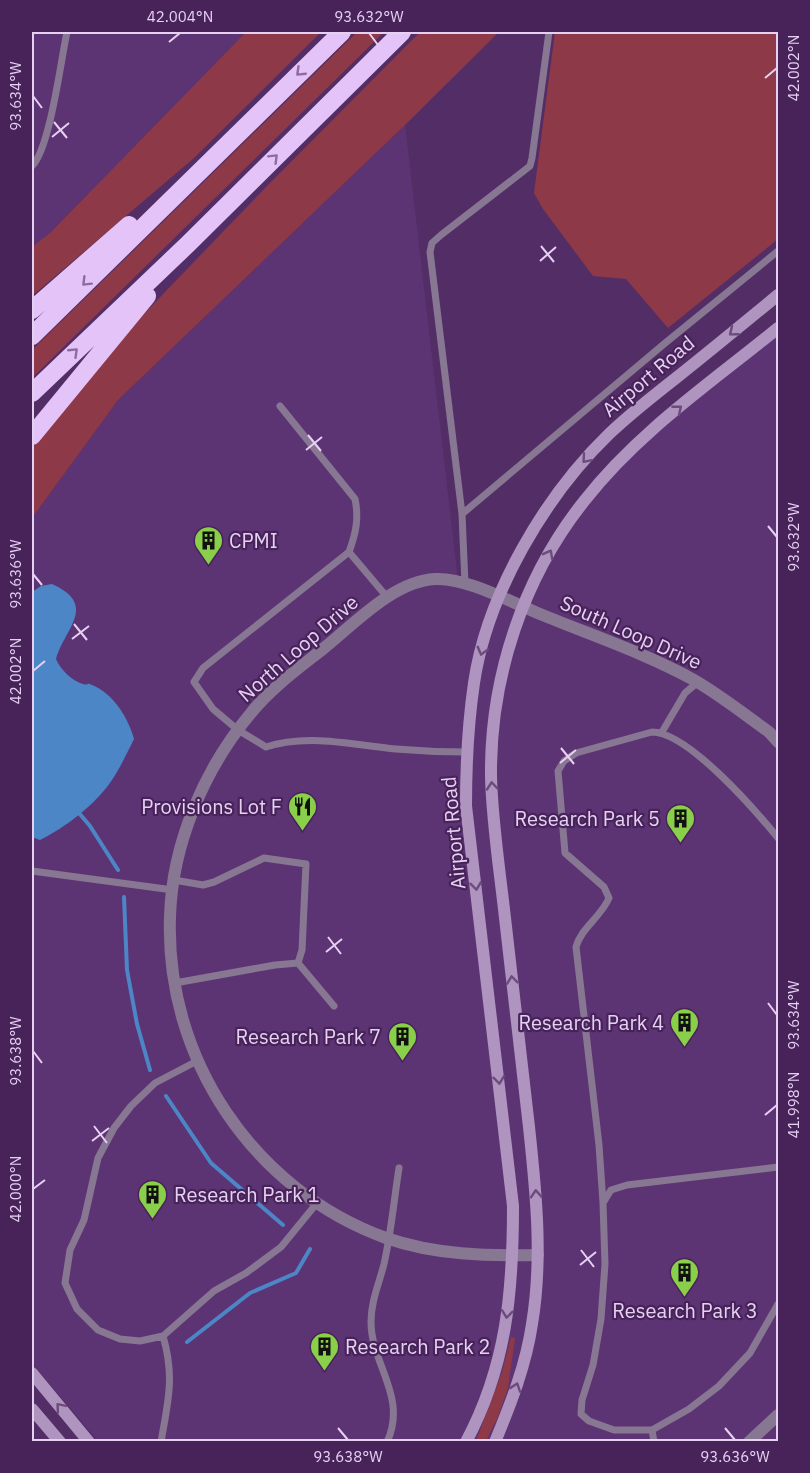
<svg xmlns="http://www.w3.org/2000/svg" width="810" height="1473" font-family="'IBM Plex Sans',sans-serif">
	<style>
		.built { fill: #5d3473 }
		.green { fill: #8e3947 }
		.water { fill: #4c86c7 }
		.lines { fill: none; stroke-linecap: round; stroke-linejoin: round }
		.stream { stroke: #4c86c7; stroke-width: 4 }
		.lane { stroke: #887792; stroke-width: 7 }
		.street { stroke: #887792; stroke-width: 12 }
		.secondary { stroke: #af94bf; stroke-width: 12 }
		.highway { stroke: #e4c3f8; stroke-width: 18 }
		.oneway { stroke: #8e6ba1 }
		.oneway2 { stroke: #6c4b7d }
		.ticks { fill: none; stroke: #e6d1f3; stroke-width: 2 }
		.labels { text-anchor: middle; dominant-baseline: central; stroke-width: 4.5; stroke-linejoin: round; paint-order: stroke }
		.street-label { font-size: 20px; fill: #e6d1f3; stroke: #48235a }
		.poi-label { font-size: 20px; fill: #e6d1f3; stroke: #48235a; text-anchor: end }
		.neatline { fill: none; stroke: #e6d1f3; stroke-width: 2 }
		.ticks-label { font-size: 15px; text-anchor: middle; fill: #e6d1f3 }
	</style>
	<rect width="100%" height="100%" fill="#532e66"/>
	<path class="built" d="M32,32H246L50,233L32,247Z
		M405,125L458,581L524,605L552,549L627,454L778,333V1441H98L32,1363V518L118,400Z"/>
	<path class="green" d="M246,32H321L194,158L32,296V247L50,233Z
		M357,32H384L32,378V350Z
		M420,32H499L405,125L118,400L32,518V448L78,389L141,317L266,187Z
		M555,32H778V239L668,328L626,279L593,276L543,209L534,193Z
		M511,1337L515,1338L508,1388L497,1419L486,1441H476L502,1372Z"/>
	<path class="water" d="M52,584C99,605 64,629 56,659C60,669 72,681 83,684C91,686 84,682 92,685C114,694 128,718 134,739C127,753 120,768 112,780C95,805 66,827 40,840L32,837V592L41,586Z"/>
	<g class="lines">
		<path class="stream" d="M79,813L90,826L118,870
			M124,897L127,970L137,1024L150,1070
			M166,1096L211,1163L283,1225
			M187,1342L250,1293L296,1273L310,1249"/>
		<path class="lane" d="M32,166C50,149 61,59 67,32
			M280,406L355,499C359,518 356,533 349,552
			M462,514L430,252L432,243L441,235L530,166L532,158L549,32
			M465,584L462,514L664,344L778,251
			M387,597L349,552L203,668L194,682L213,709L238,730L266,747C308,733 352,745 396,749C419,751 443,752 466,752
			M662,732L685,693L698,682
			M32,871L173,890
			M174,880L203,885L214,882L264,858L306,864L302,950L298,963
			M175,983L275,965L298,963L334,1006
			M197,1061L155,1083L131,1106L114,1128L98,1158L84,1220L70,1250L65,1283L77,1309L98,1330L120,1339L140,1341L163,1336L214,1291L246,1273L281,1247L317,1203
			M778,1167L627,1185L611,1190L603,1203L605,1264L601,1319L593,1365L582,1400L581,1414L589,1421L614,1430H652L689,1409L719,1386L750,1353L778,1304
			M603,1203L599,1145L576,947C581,928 601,917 609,898L604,887L565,853L558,771L564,761L576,753L652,732C688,732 756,811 778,838
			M652,1430L654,1442
			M161,1442C168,1401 175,1377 163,1336
			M387,1442C408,1397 371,1364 371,1322C371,1301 379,1284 384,1264C391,1233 394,1200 399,1168"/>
		<path class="street" d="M538,1255C487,1256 435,1255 386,1238C253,1190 165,1058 170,917C172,844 204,769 251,713C271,688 299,668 324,648C355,623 394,581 435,579C465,577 511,602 540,614C591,635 645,653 694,680C720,695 744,714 769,732L778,742
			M749,1442L778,1415"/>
		<path class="secondary" d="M32,1373L89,1442
			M32,1409L60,1442
			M466,1442C507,1365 513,1291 513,1206L466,806C466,765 468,724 474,683C487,594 545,496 609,434C630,414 653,396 676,378C710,351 744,323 778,295
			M495,1442C511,1403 526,1365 532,1324C543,1259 536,1192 529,1127C521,1057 513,987 505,918C500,872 492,822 491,776C490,678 523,577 585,500C638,432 712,382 778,328"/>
		<path class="highway" d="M32,310L129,225
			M32,336L342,32
			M32,393L188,244L402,32
			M32,436L147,296"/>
	</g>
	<defs><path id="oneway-chevron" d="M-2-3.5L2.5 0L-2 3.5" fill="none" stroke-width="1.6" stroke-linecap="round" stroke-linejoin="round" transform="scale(1.5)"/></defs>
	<g class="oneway">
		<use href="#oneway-chevron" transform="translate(300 72) rotate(136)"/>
		<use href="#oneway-chevron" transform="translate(274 158) rotate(-45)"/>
		<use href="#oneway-chevron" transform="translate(86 282) rotate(135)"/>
		<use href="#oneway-chevron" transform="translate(74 352) rotate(-44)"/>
	</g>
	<g class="oneway2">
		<use href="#oneway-chevron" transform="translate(733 332) rotate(141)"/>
		<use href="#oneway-chevron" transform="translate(678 409) rotate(-39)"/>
		<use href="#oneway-chevron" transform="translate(586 459) rotate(131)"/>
		<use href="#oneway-chevron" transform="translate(549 554) rotate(-62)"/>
		<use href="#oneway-chevron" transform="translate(482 651) rotate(105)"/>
		<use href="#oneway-chevron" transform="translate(492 786) rotate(-95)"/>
		<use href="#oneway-chevron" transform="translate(476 886) rotate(83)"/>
		<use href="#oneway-chevron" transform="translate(512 980) rotate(-97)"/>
		<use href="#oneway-chevron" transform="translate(499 1080) rotate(83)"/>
		<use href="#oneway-chevron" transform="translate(536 1194) rotate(-94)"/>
		<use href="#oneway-chevron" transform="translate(507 1314) rotate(97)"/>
		<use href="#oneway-chevron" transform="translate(516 1387) rotate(-71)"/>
		<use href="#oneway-chevron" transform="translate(60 1407) rotate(-130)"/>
	</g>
	<path class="ticks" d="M369,33L378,45M169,42L180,33M765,78L777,68M33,96L42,108M54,122L67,138M52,137L69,123M541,246L554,262M540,261L556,247M308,435L321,451M306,450L322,437M768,526L777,537M33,574L42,585M74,624L87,640M72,639L89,626M33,671L45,661M561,748L574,764M560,763L576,750M328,937L341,954M326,952L342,939M768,1003L777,1015M33,1051L42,1063M765,1115L777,1105M94,1126L107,1143M92,1141L109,1128M33,1189L45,1180M581,1250L594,1267M580,1265L596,1252M338,1428L348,1440M725,1428L735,1440"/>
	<defs>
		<symbol id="building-pin" viewBox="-11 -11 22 30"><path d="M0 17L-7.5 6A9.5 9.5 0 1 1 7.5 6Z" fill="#89cf49" stroke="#48235a"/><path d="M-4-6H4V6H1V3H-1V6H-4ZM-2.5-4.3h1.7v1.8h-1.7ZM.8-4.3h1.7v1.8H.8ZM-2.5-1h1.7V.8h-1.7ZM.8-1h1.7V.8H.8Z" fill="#111"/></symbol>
		<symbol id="restaurant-pin" viewBox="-11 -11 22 30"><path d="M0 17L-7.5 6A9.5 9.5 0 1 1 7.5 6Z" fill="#89cf49" stroke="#48235a"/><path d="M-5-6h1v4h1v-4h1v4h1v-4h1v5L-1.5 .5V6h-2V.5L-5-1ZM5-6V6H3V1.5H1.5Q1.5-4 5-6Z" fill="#111"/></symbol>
	</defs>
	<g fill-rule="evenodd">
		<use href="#building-pin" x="192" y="524" width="33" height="45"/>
		<use href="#restaurant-pin" x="286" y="790" width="33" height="45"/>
		<use href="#building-pin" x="664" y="802" width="33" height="45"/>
		<use href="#building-pin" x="668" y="1006" width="33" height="45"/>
		<use href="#building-pin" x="386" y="1020" width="33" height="45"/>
		<use href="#building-pin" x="136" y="1178" width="33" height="45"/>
		<use href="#building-pin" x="668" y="1256" width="33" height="45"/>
		<use href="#building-pin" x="308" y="1330" width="33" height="45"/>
	</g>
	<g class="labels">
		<g class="street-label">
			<text transform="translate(648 376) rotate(-40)">Airport Road</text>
			<text transform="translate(631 632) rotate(24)">South Loop Drive</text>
			<text transform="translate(298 648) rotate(-41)">North Loop Drive</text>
			<text transform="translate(453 833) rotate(-95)">Airport Road</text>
		</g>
		<g class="poi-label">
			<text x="229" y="540" text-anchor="start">CPMI</text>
			<text x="282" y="806">Provisions Lot F</text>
			<text x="660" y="818">Research Park 5</text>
			<text x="664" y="1022">Research Park 4</text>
			<text x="381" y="1036">Research Park 7</text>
			<text x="174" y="1194" text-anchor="start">Research Park 1</text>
			<text x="685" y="1310" text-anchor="middle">Research Park 3</text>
			<text x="345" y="1346" text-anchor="start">Research Park 2</text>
		</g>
	</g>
	<rect width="810" height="1473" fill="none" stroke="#48235a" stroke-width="66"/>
	<rect x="33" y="33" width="744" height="1407" class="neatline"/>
	<g class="ticks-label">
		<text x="180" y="22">42.004°N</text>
		<text x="369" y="22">93.632°W</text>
		<text transform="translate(794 68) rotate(-90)" y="5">42.002°N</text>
		<text transform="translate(16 96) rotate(-90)" y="5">93.634°W</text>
		<text transform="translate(794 537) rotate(-90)" y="5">93.632°W</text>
		<text transform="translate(16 574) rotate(-90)" y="5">93.636°W</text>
		<text transform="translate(16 671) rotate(-90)" y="5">42.002°N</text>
		<text transform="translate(794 1015) rotate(-90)" y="5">93.634°W</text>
		<text transform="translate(16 1051) rotate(-90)" y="5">93.638°W</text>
		<text transform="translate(794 1105) rotate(-90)" y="5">41.998°N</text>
		<text transform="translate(16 1189) rotate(-90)" y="5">42.000°N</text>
		<text x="348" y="1462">93.638°W</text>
		<text x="735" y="1462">93.636°W</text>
	</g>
</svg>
